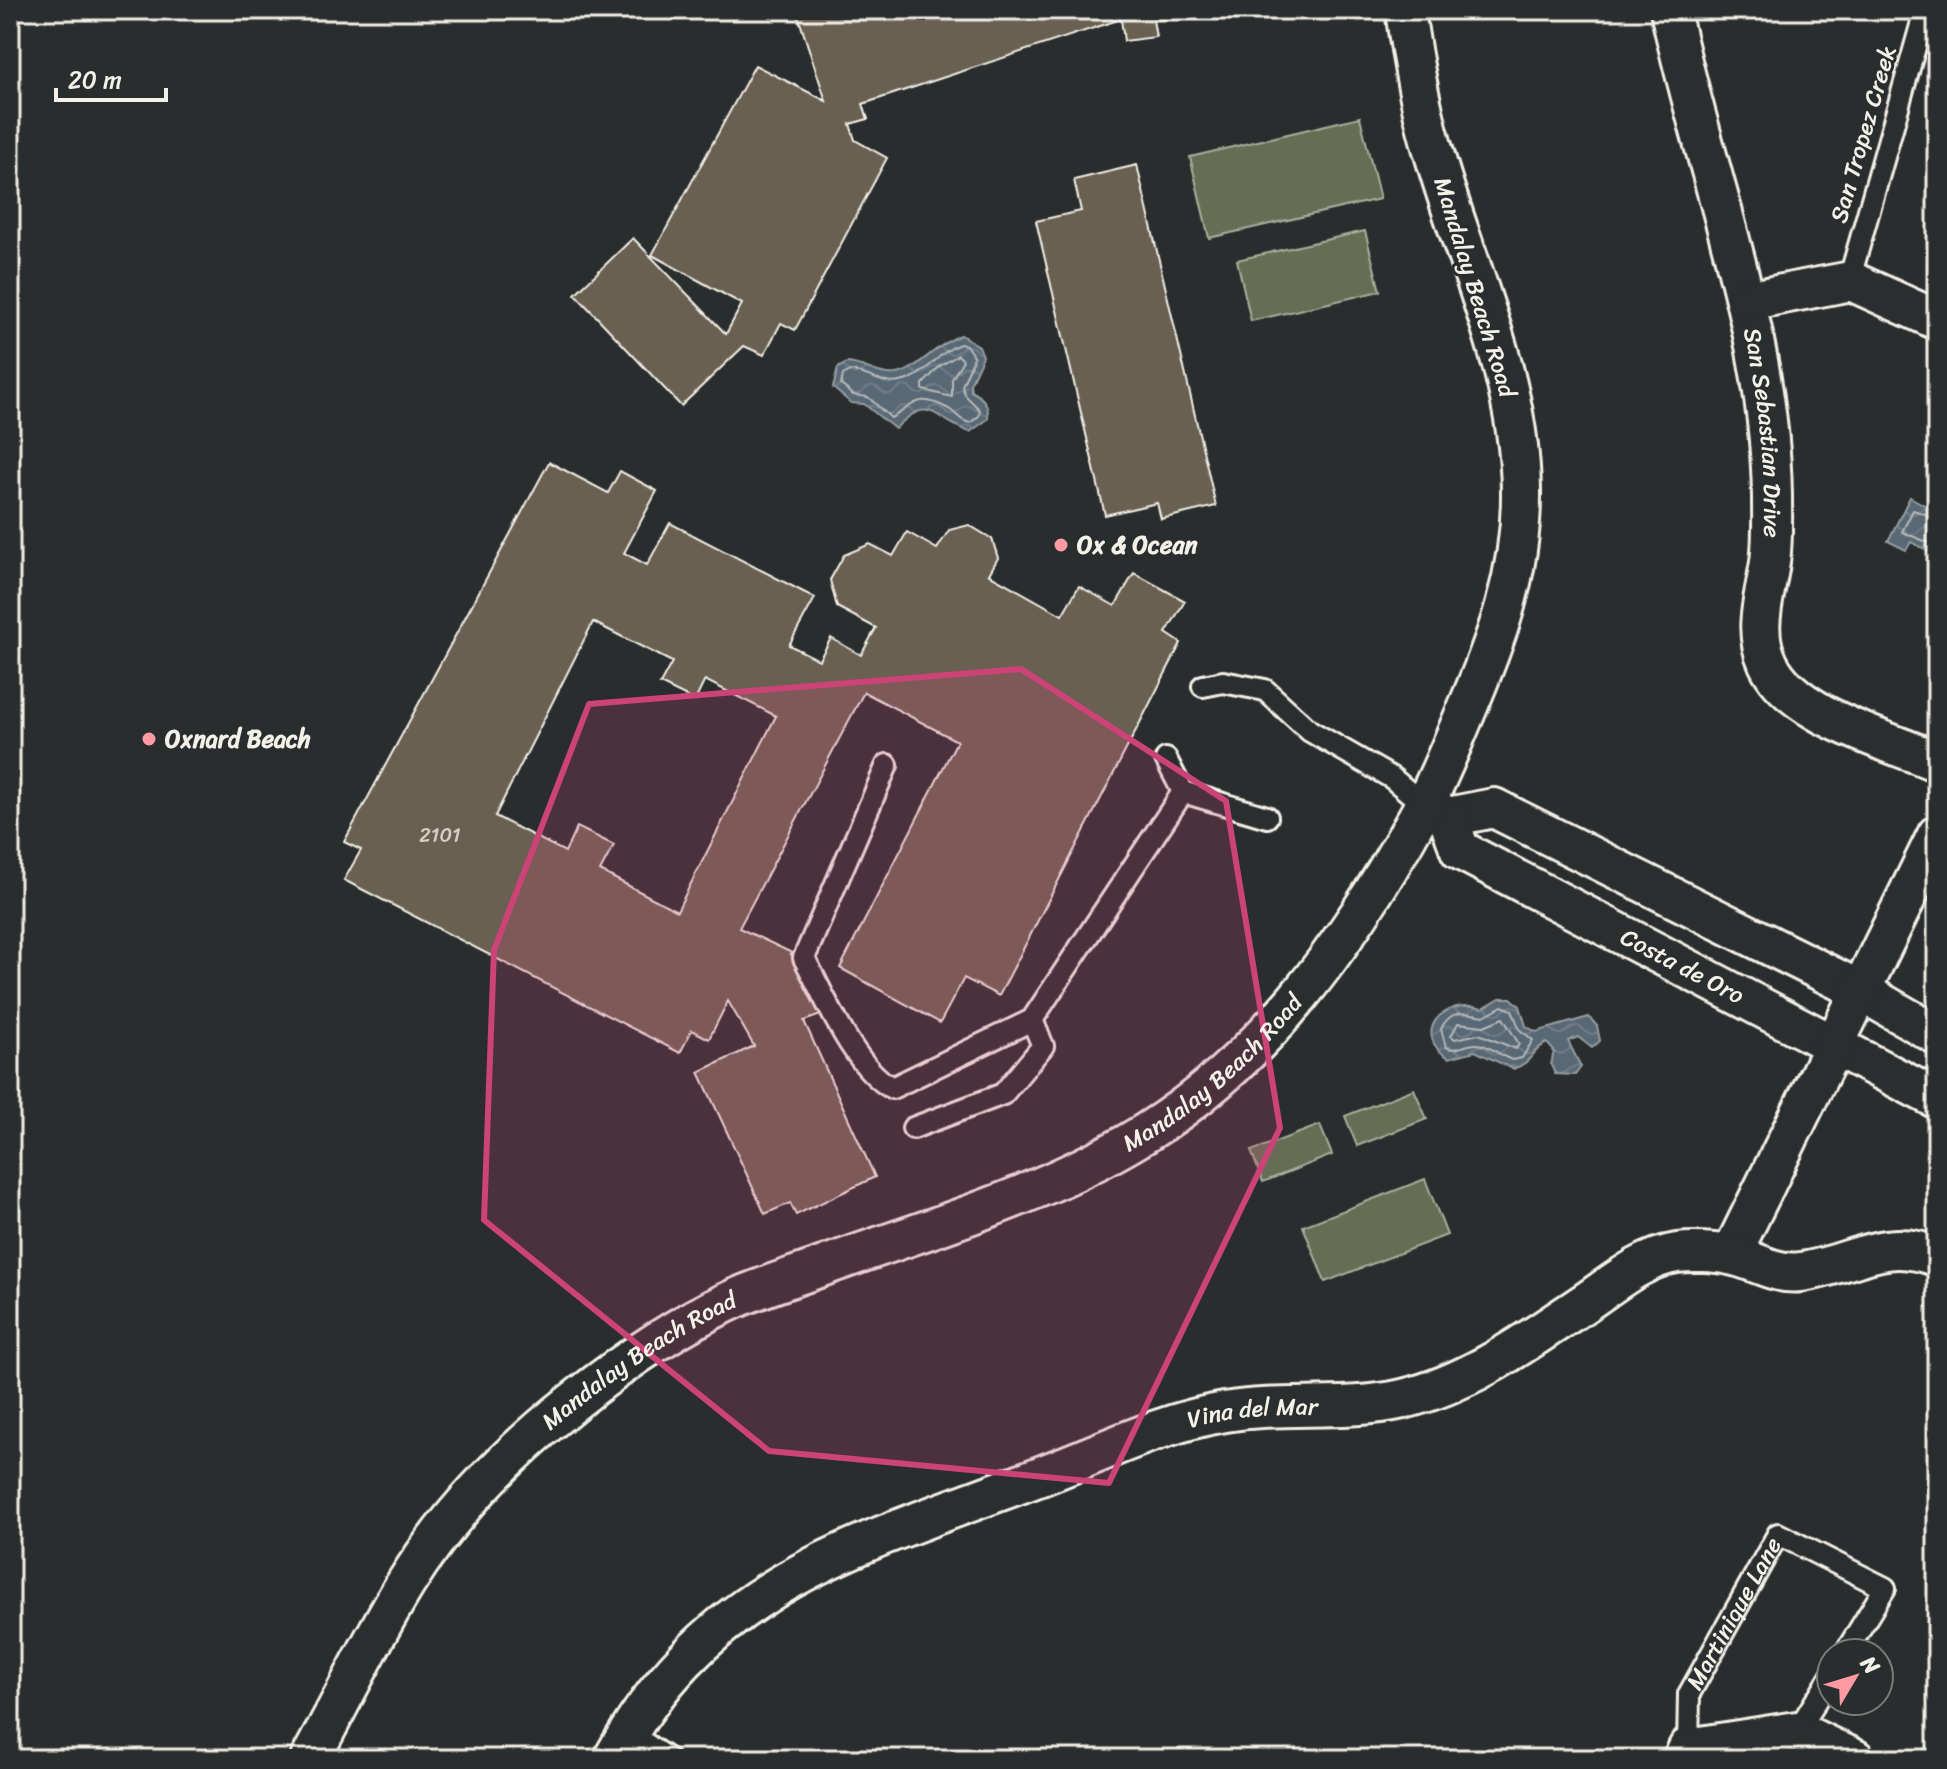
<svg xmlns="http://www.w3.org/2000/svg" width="1947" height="1769" font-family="Sriracha,sans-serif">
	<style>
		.green { fill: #656e54; stroke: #acb09e; stroke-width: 2 }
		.water { fill: url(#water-waves); stroke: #969ea2; stroke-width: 2 }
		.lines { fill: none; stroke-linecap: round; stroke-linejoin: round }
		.shore { stroke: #b6baba; stroke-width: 2 }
		.building { fill: #696051; stroke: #f4f1e8; stroke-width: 2; fill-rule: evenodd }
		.service-casing { stroke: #f4f1e8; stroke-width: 26 }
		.minor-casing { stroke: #f4f1e8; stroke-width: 44 }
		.service { stroke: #2a2d2e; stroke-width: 20 }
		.minor { stroke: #2a2d2e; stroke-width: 38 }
		.marked { fill: #cc4377; fill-opacity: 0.2; stroke: #cc4377; stroke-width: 6; stroke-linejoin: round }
		.poi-dot { fill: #ff9aa2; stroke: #2a2d2e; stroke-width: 3 }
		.labels { text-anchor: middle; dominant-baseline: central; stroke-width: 6; stroke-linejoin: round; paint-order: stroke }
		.number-label { font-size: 20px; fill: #d1cdc2 }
		.street-label { font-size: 24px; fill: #f4f1e8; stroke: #2a2d2e }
		.poi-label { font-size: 24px; font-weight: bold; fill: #f4f1e8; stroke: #2a2d2e; text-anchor: start }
	</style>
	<defs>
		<pattern id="water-waves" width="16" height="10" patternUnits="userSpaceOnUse" patternTransform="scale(2)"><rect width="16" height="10" fill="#586774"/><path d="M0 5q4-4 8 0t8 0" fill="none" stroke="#717d88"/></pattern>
	</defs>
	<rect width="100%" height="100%" fill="#2a2d2e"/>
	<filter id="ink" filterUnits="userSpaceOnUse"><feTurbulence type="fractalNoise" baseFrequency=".0125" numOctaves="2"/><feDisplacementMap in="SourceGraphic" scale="16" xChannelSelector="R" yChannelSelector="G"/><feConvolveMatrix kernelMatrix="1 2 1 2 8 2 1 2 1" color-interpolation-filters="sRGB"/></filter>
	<g filter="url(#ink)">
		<path class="green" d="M1360,117L1380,199L1209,238L1190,157Z
			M1365,231L1380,291L1251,321L1237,260Z
			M1414,1089L1427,1119L1357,1146L1345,1116Z
			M1320,1125L1332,1155L1263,1182L1251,1151Z
			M1425,1179L1447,1235L1325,1282L1303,1226Z"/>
		<path class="water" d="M961,335L979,346L983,356L970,384L971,391C984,398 989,404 988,419L970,432C933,420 931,392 895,429L864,404L851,403L833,388L838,368L847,363C864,364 879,376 896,374C914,373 936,344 961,335Z
			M1910,497L1937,512V555L1911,542L1906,550L1888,541Z
			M1500,998H1511L1520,1006L1526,1026L1536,1032L1589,1017L1597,1026L1600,1041L1592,1048L1578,1037L1568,1041L1581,1067L1575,1075L1555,1074L1551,1065L1554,1051L1547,1043C1532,1049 1533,1063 1513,1069L1475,1051L1449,1058C1411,1036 1440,996 1483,1008Z"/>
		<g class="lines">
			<path class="shore" d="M960,344L966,345L974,357L962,386L965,395L980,410L979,416L970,423C960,421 957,414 949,409C915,391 915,406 891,418L868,397L853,395L841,385L843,375L850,371C867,372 882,386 900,382C925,378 937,352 960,344Z
				M958,355L963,360L952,379V397L923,390V384L940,366Z
				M1937,518L1913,510L1902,532L1937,546
				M1502,1006L1512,1010L1520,1030L1533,1040L1522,1058L1512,1060C1499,1056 1491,1045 1477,1044C1465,1043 1457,1053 1446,1047L1441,1029C1451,1008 1465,1013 1484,1016Z
				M1503,1018L1519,1044L1516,1049L1479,1034L1455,1039L1451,1036L1458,1023L1484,1026Z"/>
		</g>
		<path class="building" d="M796,10H1236L1153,20L1156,37L1124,41L1121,19L863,104L868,119L850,124L855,140L887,158L795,330L781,323L764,355L744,346L681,406L575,294L633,238L726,334L742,304L652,255L755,65L826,101Z
			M1320,10H1346L1347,17L1322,20Z
			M1137,165L1216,506L1161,519L1157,503L1105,515L1036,221L1081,211L1074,180Z
			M549,462L608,493L620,471L657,491L624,553L647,565L670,523L815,598L789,645L819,660L831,638L861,655L876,628L837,607L830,580L844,555L870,544L893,556L907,532L937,549L949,530L969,525L992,539L998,558L989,574L1062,615L1079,586L1115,606L1134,573L1185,601L1166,633L1181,643L999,996L964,978L940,1023L840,968L957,741L864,692L739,928L790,952L821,1015L804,1021L875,1177L796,1215L790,1203L765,1214L699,1072L754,1046L728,1001L709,1039L692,1030L680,1053L344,880L361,850L344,842ZM593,622L672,662L660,684L695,701L705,680L776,716L677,911L600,871L614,845L577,827L565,852L495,816Z"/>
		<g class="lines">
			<defs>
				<g id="service">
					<path d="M1849,281L1924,15L1937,19"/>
					<path d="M1203,686L1223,682L1265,690L1310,731L1392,778L1424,805"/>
					<path d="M1166,759L1183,792L1267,817"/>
					<path d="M887,765L804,958C825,997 854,1068 892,1088L1032,1020L1183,792"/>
					<path d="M913,1128L1003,1094L1043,1046L1032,1020"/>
					<path d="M1797,1731L1831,1676"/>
					<path d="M628,1732L668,1759"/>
					<path id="s1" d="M1688,1748L1689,1694L1778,1534L1885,1588L1845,1653"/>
				</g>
				<g id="minor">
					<path id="s2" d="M1670,10C1704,171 1770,329 1772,496C1772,518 1773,540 1770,562C1765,598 1752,628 1768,663C1793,717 1886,739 1937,762"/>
					<path d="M1746,301L1851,281L1937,320"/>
					<path d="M1426,805L1448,817L1494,808L1859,990L1937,1035"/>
					<path id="s3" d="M1448,817L1460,850L1937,1099"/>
					<path d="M1731,1255L1937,835"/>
					<path id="s4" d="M310,1759C342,1701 371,1640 406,1583C449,1514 510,1452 573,1402C621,1364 677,1325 732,1300C760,1287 791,1278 821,1267C923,1230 1032,1199 1127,1144C1259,1069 1348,944 1420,813C1437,782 1450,749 1464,716C1496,641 1522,574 1521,490C1519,373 1468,270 1436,160C1421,112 1412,60 1405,10"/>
					<path id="s5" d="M613,1759C712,1580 857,1546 1035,1478C1097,1455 1159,1423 1225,1412C1283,1402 1346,1412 1403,1399C1471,1383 1529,1340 1586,1302C1614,1283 1643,1258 1677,1253C1692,1251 1715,1252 1730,1255C1754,1259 1775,1276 1801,1272C1853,1265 1883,1235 1937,1257"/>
					<path d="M1683,1759L1688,1748L1797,1731L1855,1759"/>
				</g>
			</defs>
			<use href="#service" class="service-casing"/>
			<use href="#minor" class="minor-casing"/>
			<use href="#service" class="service"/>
			<use href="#minor" class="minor"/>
		</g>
	</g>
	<path class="marked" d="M1021,669L1226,801L1280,1128L1109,1483L769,1451L484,1220L494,950L589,704Z"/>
	<g class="poi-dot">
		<circle cx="1061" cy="545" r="8"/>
		<circle cx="149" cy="739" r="8"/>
	</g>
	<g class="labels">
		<g class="number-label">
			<text x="440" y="835">2101</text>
		</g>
		<g class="street-label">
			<text transform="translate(1863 134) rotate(-74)">San Tropez Creek</text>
			<text transform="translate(1475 287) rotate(73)">Mandalay Beach Road</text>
			<text stroke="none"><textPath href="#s2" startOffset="434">San Sebastian Drive</textPath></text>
			<text stroke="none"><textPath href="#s3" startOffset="286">Costa de Oro</textPath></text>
			<text stroke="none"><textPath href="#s4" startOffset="1174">Mandalay Beach Road</textPath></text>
			<text stroke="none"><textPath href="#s4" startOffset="526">Mandalay Beach Road</textPath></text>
			<text stroke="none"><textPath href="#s5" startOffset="750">Vina del Mar</textPath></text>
			<text stroke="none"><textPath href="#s1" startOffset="146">Martinique Lane</textPath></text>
		</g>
		<g class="poi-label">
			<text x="1077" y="545">Ox &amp; Ocean</text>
			<text x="165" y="739">Oxnard Beach</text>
		</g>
	</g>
	<rect width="1947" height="1769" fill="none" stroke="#2a2d2e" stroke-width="40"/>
	<rect x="20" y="20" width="1907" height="1729" fill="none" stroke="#f4f1e8" stroke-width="3" filter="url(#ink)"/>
	<g transform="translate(1855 1677) rotate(52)"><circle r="38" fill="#2a2d2e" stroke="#7b7b78" stroke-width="2"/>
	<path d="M0-6L14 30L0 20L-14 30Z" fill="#ff9aa2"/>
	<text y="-12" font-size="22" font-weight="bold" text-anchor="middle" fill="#f4f1e8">N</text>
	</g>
	<path d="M56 88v12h110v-12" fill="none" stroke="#f4f1e8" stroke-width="4"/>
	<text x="68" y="88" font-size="24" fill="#f4f1e8" stroke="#2a2d2e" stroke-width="6" paint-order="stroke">20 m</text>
</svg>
